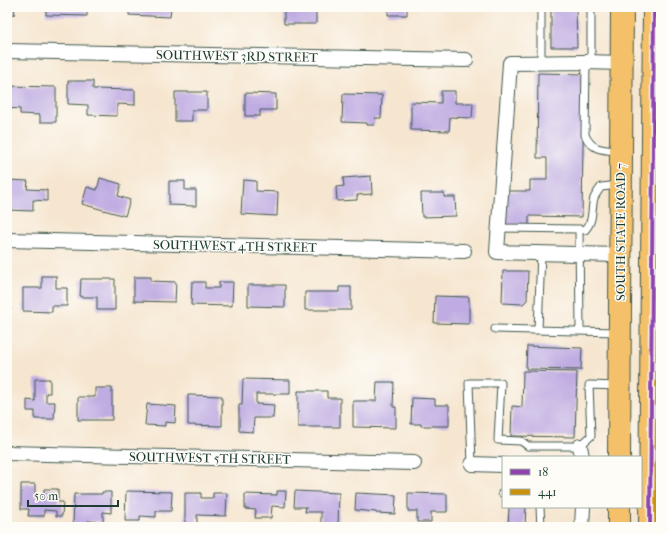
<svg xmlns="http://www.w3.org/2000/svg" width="668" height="534" font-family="'IM FELL French Canon',serif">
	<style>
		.building { fill: #bface2 }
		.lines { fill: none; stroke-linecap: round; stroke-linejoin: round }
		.service-casing { stroke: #3f564b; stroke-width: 9 }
		.minor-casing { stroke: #3f564b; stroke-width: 16 }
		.primary-casing { stroke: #3f564b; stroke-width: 24 }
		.service { stroke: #fff; stroke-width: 7 }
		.minor { stroke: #fff; stroke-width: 14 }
		.primary { stroke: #f4c16a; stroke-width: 22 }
		.bus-1-casing { stroke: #fdfcf7; stroke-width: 7 }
		.bus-2-casing { stroke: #fdfcf7; stroke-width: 7 }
		.bus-1 { stroke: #8e44ad; stroke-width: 4 }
		.bus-2 { stroke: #cc910a; stroke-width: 4 }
		.labels { text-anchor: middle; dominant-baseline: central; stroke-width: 3; stroke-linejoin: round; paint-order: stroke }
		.street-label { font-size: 13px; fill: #1f3d34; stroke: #fdfcf7 }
	</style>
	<rect width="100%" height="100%" fill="#fdfcf7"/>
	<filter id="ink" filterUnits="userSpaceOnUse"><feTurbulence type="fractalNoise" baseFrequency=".025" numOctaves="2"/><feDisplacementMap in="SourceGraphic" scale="8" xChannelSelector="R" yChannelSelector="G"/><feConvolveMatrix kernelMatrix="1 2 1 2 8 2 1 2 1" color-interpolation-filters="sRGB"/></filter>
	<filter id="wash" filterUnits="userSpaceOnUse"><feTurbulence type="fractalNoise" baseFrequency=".012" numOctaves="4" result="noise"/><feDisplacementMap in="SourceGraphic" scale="16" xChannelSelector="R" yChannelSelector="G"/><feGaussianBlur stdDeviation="0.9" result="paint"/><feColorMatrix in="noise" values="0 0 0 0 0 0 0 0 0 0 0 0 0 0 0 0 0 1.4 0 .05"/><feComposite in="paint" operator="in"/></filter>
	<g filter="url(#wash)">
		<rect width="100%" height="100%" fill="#f6e6d0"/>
		<g id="blocks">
			<path class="building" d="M7,7H14L15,14L7,15Z
				M46,7H87V16L46,15Z
				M129,7H171L170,17L129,15Z
				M284,7H316V24H284Z
				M388,7H407V15H388Z
				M551,7H576L577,47H551Z
				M538,73L584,74L582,217L529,216V225H506V191H530V180H547V158H537Z
				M68,81H93V89L135,90V105L117,104V116L88,115V105L68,104Z
				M7,86L56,87V122H40V115L20,114V109L7,108Z
				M441,91H455V103H473L472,118L450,117L449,131L411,130V102L441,103Z
				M175,92H207V110H192V121H175Z
				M245,93L276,94V110H260V116H245Z
				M343,94L382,95L381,118H375L374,125H367V123L342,122Z
				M371,176L372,194L357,195V200L337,201L336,187L344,186L343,178Z
				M100,178L121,184L118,196L130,200L125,216L82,204L87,187L97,190Z
				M7,180L28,181L27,189L47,190V201L33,200V211L7,210Z
				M243,180L256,181V191L278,192L277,216L241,214Z
				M169,181H185V190H196V206L169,205Z
				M421,193H444V197H455L456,216L422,217Z
				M503,271H528L527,300L523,304L502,303Z
				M42,276H56V288H67V306H52V312L23,311V288H42Z
				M134,277H151V281L176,282L175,302L134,301Z
				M81,279H115V310H97V297H80Z
				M7,282H8L10,297H9L11,310H7Z
				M192,282H205V288H219V282H233L232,306L191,305Z
				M248,285H285V307L248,306Z
				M339,287H351V310H305V292H339Z
				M435,296L469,297V324L434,323Z
				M527,346L582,348L581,370L526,369Z
				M523,371L577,372L575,437L511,436L512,406L522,407Z
				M35,379H50V393H46V402H55L54,419H35V411H27V400L35,401Z
				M243,379L290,380V394H256V404L274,405L273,418H254L253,432L239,431V405H242Z
				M377,382H394L393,407H396V428L353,427V401H376Z
				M95,388H112V420H78V397H95Z
				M298,391H327V398H340V427H298Z
				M188,395L222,396V426L188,425Z
				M412,398L435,399V405H449V426H421V424H411Z
				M7,400L11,401V421H7Z
				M147,404L176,406L175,423L165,422V426L145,425Z
				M21,484H35V497H44V489H58V502H63L62,516H56V511L44,510V516H28L29,509H21Z
				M126,491L172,492L171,511H156V517L140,516V521H125Z
				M277,491H286L285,507L272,506L271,518H255L256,510L245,509V494L277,495Z
				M295,491L339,493L338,527H326V526H321V512H305L306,507H294Z
				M102,492H111V513L103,512V522L88,521V525H73L74,494H102Z
				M185,493H201V498H213V493H227L226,516L197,515V527H185Z
				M356,493L396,495L395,514L376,513V512L355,510Z
				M408,493L447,494V512H431V522H417V511H408Z
				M509,507H526L525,527H508Z"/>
		</g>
	</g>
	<g filter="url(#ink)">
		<use href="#blocks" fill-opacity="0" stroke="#3f564b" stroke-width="1"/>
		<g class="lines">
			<defs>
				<path id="service" d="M541,7V63
					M586,62L585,135C592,151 604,150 619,151
					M591,63V7
					M498,228L579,229L580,331
					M579,229L585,230C594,221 591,209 594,198C596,194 599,190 601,187L619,185
					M495,329L618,332
					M538,330L541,253
					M472,464L469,383H501L498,440L521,441L528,446H580L591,436L589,385L618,386
					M502,493H503
					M540,507L541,527"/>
				<path id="minor" d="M7,51L466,60
					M7,240L464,251
					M620,255L497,252L510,63L586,62L621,63
					M580,446L582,457
					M7,453L414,463
					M472,464L503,465
					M582,527L583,507"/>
				<path id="primary" d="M619,457L622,7
					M619,527V507
					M650,527L654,7"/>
			</defs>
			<use href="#service" class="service-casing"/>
			<use href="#minor" class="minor-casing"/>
			<use href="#primary" class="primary-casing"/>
			<use href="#service" class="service"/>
			<use href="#minor" class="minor"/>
			<use href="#primary" class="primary"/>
			<defs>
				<path id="bus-1" d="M650,527L654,7"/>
				<path id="bus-2" d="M656,527L660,7"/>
			</defs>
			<use href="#bus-1" class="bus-1-casing"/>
			<use href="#bus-2" class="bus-2-casing"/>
			<use href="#bus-1" class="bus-1"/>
			<use href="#bus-2" class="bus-2"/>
		</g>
	</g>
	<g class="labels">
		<g class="street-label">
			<text transform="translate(237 56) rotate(1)">SOUTHWEST 3RD STREET</text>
			<text transform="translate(620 232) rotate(-90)">SOUTH STATE ROAD 7</text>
			<text transform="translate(235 246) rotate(1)">SOUTHWEST 4TH STREET</text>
			<text transform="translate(210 458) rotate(1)">SOUTHWEST 5TH STREET</text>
		</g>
	</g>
	<rect width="668" height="534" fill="none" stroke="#fdfcf7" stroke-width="24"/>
	<rect x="502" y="456" width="140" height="52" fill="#fdfcf7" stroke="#a4b0a9"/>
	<rect x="510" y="469" width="20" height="6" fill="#8e44ad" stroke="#a4b0a9"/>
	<text x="538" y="476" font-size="12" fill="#1f3d34">18</text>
	<rect x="510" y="489" width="20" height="6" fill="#cc910a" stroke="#a4b0a9"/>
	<text x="538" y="496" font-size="12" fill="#1f3d34">441</text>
	<path d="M28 500v6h90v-6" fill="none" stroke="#1f3d34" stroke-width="2"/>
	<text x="34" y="500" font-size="12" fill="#1f3d34" stroke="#fdfcf7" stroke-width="3" paint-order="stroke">50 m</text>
</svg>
